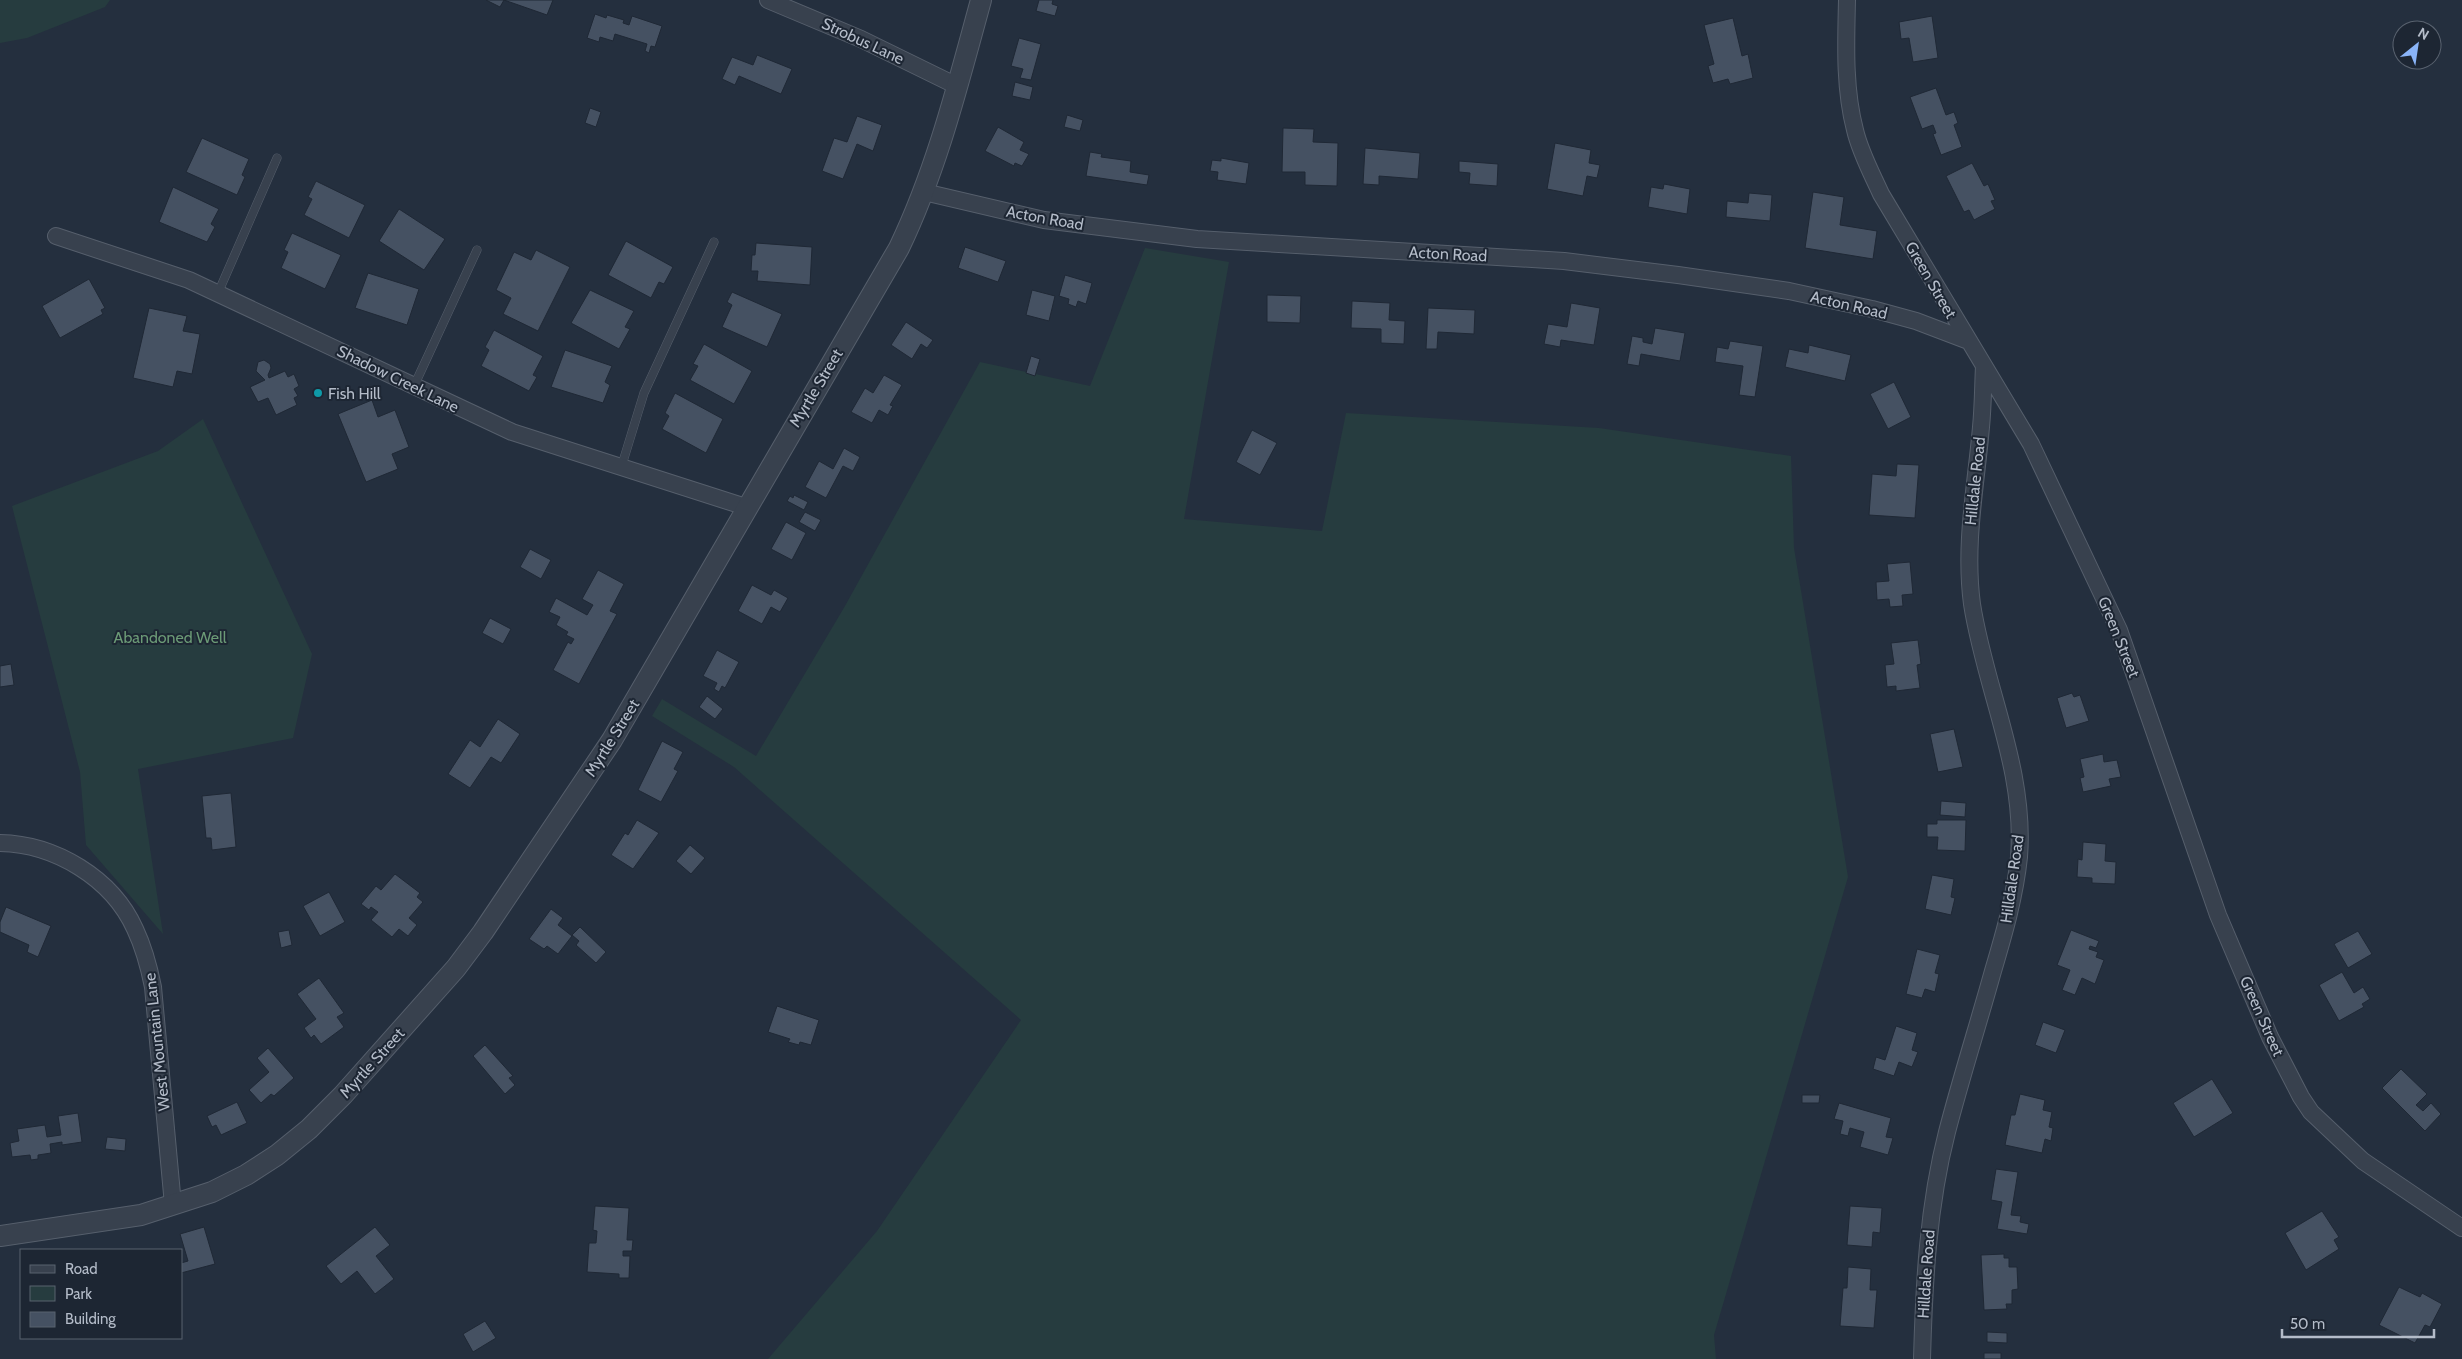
<svg xmlns="http://www.w3.org/2000/svg" width="2462" height="1359" font-family="Cabin,sans-serif">
	<style>
		.green { fill: #263c3f }
		.building { fill: #455162; stroke: #1f2835 }
		.lines { fill: none; stroke-linecap: round; stroke-linejoin: round }
		.service-casing { stroke: #565f6c; stroke-width: 9 }
		.minor-casing { stroke: #565f6c; stroke-width: 18 }
		.tertiary-casing { stroke: #565f6c; stroke-width: 22 }
		.service { stroke: #38414e; stroke-width: 8 }
		.minor { stroke: #38414e; stroke-width: 16 }
		.tertiary { stroke: #38414e; stroke-width: 20 }
		.culture-dot { fill: #0f9aa8; stroke: #1d2633; stroke-width: 2 }
		.labels { text-anchor: middle; dominant-baseline: central; stroke-width: 4; stroke-linejoin: round; paint-order: stroke }
		.street-label { font-size: 16px; fill: #b4bcc9; stroke: #1d2633 }
		.poi-label { font-size: 16px; fill: #b4bcc9; stroke: #1d2633; text-anchor: start }
		.park-label { font-size: 16px; fill: #6b9a76; stroke: #1d2633 }
	</style>
	<rect width="100%" height="100%" fill="#242f3e"/>
	<path class="green" d="M0,0H110L105,7L27,38L0,43Z
		M1145,248L1229,262L1184,519L1322,531L1346,413L1599,428L1791,456L1794,548L1848,877L1714,1335L1716,1359H768L877,1231L1021,1020L734,767L652,716L662,699L756,756L845,606L980,362L1090,386Z
		M203,419L312,654L293,738L138,769L163,934L86,845L80,772L12,506L158,451Z"/>
	<path class="building" d="M486,0H504L500,7Z
		M504,0H553L547,15Z
		M1039,0H1053L1052,4L1058,6L1055,16L1036,11Z
		M595,14L606,18L607,15L624,20L623,23L629,25L632,16L662,26L655,47L651,46L649,53L645,51L647,44L615,34L613,41L600,37L599,42L587,38Z
		M1932,16L1938,58L1913,62L1909,38L1901,39L1899,22Z
		M1733,18L1742,56L1748,54L1753,78L1730,84L1728,79L1713,83L1708,66L1714,64L1704,25Z
		M1019,38L1041,44L1031,80L1020,78L1023,69L1011,66Z
		M757,55L792,69L781,94L739,76L735,85L722,79L732,57L753,65Z
		M1015,82L1033,87L1030,100L1012,96Z
		M1936,88L1946,115L1954,112L1958,123L1954,125L1962,147L1941,155L1933,134L1936,133L1933,125L1922,129L1910,97Z
		M590,108L601,112L596,127L585,123Z
		M1067,115L1083,120L1080,131L1064,127Z
		M857,116L882,125L873,151L857,144L843,179L822,171L834,138L847,142Z
		M998,127L1024,142L1020,150L1029,154L1022,166L1015,163L1014,166L985,151Z
		M1283,128L1314,129L1313,142L1338,143L1337,186L1305,185V172H1282Z
		M202,138L249,159L242,175L245,177L237,195L186,172Z
		M1555,143L1591,150L1589,163L1600,165L1597,178L1587,176L1583,196L1547,189Z
		M1365,148L1420,153L1418,179L1379,176V185L1363,184Z
		M1090,152L1102,154L1101,157L1131,161L1130,172L1149,175L1147,185L1086,176Z
		M1221,158L1249,163L1246,184L1217,180L1218,172L1210,171L1212,160L1221,161Z
		M1459,161L1498,164L1497,186L1469,184L1470,173L1459,172Z
		M1972,163L1984,186L1988,184L1995,200L1991,201L1995,209L1974,220L1969,210L1964,212L1946,176Z
		M316,181L365,205L349,238L304,215L312,199L308,197Z
		M1664,184L1690,189L1687,214L1648,207L1651,187L1663,189Z
		M173,187L219,209L211,224L215,227L207,242L159,222Z
		M1813,192L1844,197L1840,225L1877,231L1873,259L1805,248Z
		M1749,193L1772,195L1770,221L1726,217L1727,201L1748,203Z
		M399,209L445,239L424,270L379,241Z
		M292,233L341,255L325,289L281,268L288,252L284,250Z
		M626,241L673,267L664,284L659,282L651,298L608,275Z
		M756,243L812,247L810,285L757,281L758,271H751L752,255H755Z
		M965,247L1006,261L998,282L958,268Z
		M536,250L570,267L538,331L503,314L511,298L496,290L514,252L531,260Z
		M368,273L419,289L407,325L355,308Z
		M1065,275L1092,283L1086,304L1078,301L1076,307L1068,304L1069,299L1059,296Z
		M89,279L105,308L101,310L103,314L60,338L42,306Z
		M590,290L634,311L625,327L630,329L619,349L571,323Z
		M1032,290L1055,296L1049,321L1026,315Z
		M732,292L782,314L767,347L722,327L732,305L727,302Z
		M1267,295L1301,296L1300,323L1267,322Z
		M1352,301L1390,303L1389,320L1405,321L1404,344L1381,343V329L1351,328Z
		M1571,303L1600,308L1594,345L1561,340L1560,347L1544,344L1548,324L1567,327Z
		M149,308L187,316L183,331L200,334L192,374L177,371L173,387L133,378Z
		M1428,308L1475,310L1474,334L1438,332L1437,349H1426Z
		M906,322L933,340L927,348L921,344L912,359L891,345Z
		M1655,328L1685,333L1680,361L1641,354L1639,366L1627,364L1632,336L1643,338V342L1652,344Z
		M494,330L543,356L533,375L537,377L529,391L481,366L489,350L485,347Z
		M1730,341L1763,346L1755,397L1739,395L1743,366L1715,362L1717,347L1728,349Z
		M704,344L752,371L734,404L690,380L698,366L693,364Z
		M1809,345L1851,355L1845,381L1785,367L1789,349L1808,353Z
		M565,350L612,366L605,382L610,385L603,403L551,387Z
		M1031,356L1040,359L1035,376L1026,373Z
		M264,360L270,364L271,368L268,375L269,378L285,371L288,377L294,374L299,386L294,389L298,396L294,398L297,405L276,415L268,398L258,402L250,387L265,380L256,371L258,362Z
		M884,375L902,385L890,405L893,406L888,415L879,410L872,423L851,412L865,388L873,393Z
		M1894,382L1911,417L1888,429L1870,394Z
		M675,393L723,419L706,453L662,429L669,416L665,413Z
		M372,400L378,417L395,410L409,447L392,454L398,469L366,482L338,414Z
		M1252,430L1277,443L1260,475L1236,462Z
		M844,448L860,457L853,471L843,466L826,498L805,487L819,461L833,469Z
		M1897,464L1919,465L1915,518L1869,515L1872,474L1896,476Z
		M794,495L808,502L804,510L787,501L790,496L793,498Z
		M805,512L821,520L815,531L799,522Z
		M786,522L806,533L792,560L771,549Z
		M530,549L551,560L541,579L520,567Z
		M1910,562L1913,594L1902,595L1903,606L1890,607L1889,599L1877,600L1876,582L1889,581L1887,564Z
		M598,570L624,584L610,611L617,614L579,684L553,670L568,642L571,644L574,639L566,635L568,632L556,625L560,617L549,612L556,598L587,615L593,605L582,599Z
		M752,585L771,595L774,590L788,598L780,612L771,607L762,624L738,611Z
		M490,618L511,629L503,644L482,633Z
		M1918,640L1921,664L1917,665L1920,688L1896,691V686L1887,687L1885,665L1894,664L1891,643Z
		M717,650L739,662L725,688L722,686L719,692L714,689L717,683L703,676Z
		M11,664L14,685L0,687V666Z
		M2072,693L2074,697L2080,695L2089,721L2066,728L2057,698Z
		M707,696L723,709L715,719L699,707Z
		M498,719L520,734L501,763L491,757L470,788L448,774L470,740L480,747Z
		M1954,729L1963,767L1938,772L1930,734Z
		M662,741L683,752L674,769L678,771L661,802L638,790Z
		M2103,754L2104,762L2117,760L2121,777L2109,779L2111,786L2083,792L2080,778L2084,777L2080,759Z
		M231,793L236,847L212,850L211,838H206L202,796Z
		M1941,801L1966,803L1965,817L1940,815Z
		M637,820L659,833L633,869L611,855L625,833L628,835Z
		M1937,820H1966L1965,851L1937,850L1938,837H1927V824H1937Z
		M2083,842L2106,844L2105,861L2116,862L2115,884L2092,883V878L2077,877L2078,859L2082,860Z
		M690,845L705,858L691,874L676,861Z
		M395,874L420,893L417,897L423,902L409,918L417,925L408,936L399,929L392,937L371,920L378,912L371,907L369,910L361,904L376,886L381,890Z
		M1932,875L1954,879L1951,897L1955,898L1951,915L1925,909Z
		M329,892L345,922L320,936L303,906Z
		M6,907L51,926L38,957L27,952L29,945L0,932V922Z
		M551,909L563,918L558,925L572,936L558,954L547,946L544,949L529,939Z
		M580,927L606,952L596,963L576,945L579,941L572,935Z
		M289,930L292,945L281,948L278,932Z
		M2071,930L2099,941L2096,948L2090,946L2089,949L2098,952L2096,957L2104,960L2095,984L2082,978L2075,995L2062,990L2070,970L2057,965Z
		M2358,931L2372,954L2348,968L2334,944Z
		M1917,949L1940,955L1935,973L1939,974L1935,992L1925,989L1922,998L1906,994Z
		M2342,972L2354,993L2363,987L2370,999L2362,1004L2364,1007L2339,1021L2319,985Z
		M319,978L344,1013L337,1017L344,1027L321,1044L314,1035L311,1038L304,1028L316,1019L297,994Z
		M777,1006L819,1020L811,1045L800,1042L799,1045L788,1042L790,1039L768,1032Z
		M2043,1022L2065,1030L2056,1053L2035,1045Z
		M1896,1026L1917,1033L1912,1050L1918,1052L1912,1067L1899,1062L1894,1076L1873,1069L1876,1057L1885,1060Z
		M485,1045L513,1076L509,1078L515,1085L505,1094L473,1056Z
		M268,1048L294,1078L274,1096L271,1094L261,1103L249,1090L269,1072L257,1058Z
		M2401,1069L2427,1094L2416,1105L2423,1111L2431,1103L2441,1114L2425,1131L2382,1088Z
		M2212,1079L2233,1113L2194,1137L2173,1103Z
		M2020,1094L2045,1100L2043,1110L2052,1112L2049,1127L2053,1128L2051,1141L2045,1139L2042,1153L2005,1145L2011,1115H2015Z
		M1802,1095H1820L1819,1103H1802Z
		M237,1102L247,1123L221,1135L216,1125L212,1127L207,1116Z
		M1839,1103L1891,1118L1886,1137L1893,1138L1888,1155L1860,1147L1864,1132L1850,1128L1848,1136L1840,1134L1843,1121L1834,1119Z
		M78,1113L82,1142L62,1145V1142L50,1144L51,1153L38,1155V1159L31,1160L30,1155L12,1157L10,1143L19,1141L17,1129L45,1125L47,1137L61,1135L58,1116Z
		M107,1137L126,1139L125,1151L105,1149Z
		M1996,1169L2018,1172L2011,1215L2021,1216L2020,1222L2029,1224L2027,1234L1997,1229L2002,1202L1991,1200Z
		M595,1206L629,1208L627,1240H633L632,1251H623V1256H630L629,1278H619V1274L587,1272L589,1243H596L597,1231L593,1230Z
		M1850,1206L1882,1208L1880,1233L1873,1232L1872,1247L1847,1245Z
		M2322,1211L2339,1237L2334,1240L2339,1249L2306,1270L2285,1233Z
		M204,1227L215,1264L181,1273V1263L188,1261L180,1234Z
		M375,1227L390,1245L376,1256L394,1279L375,1294L357,1271L341,1284L326,1266Z
		M2004,1254V1258H2009V1267H2017L2018,1289L2012,1290V1304H2006L2007,1309L1984,1310L1981,1255Z
		M1848,1267L1871,1269L1870,1290H1877L1874,1328L1840,1326L1843,1288H1847Z
		M2399,1287L2420,1297L2422,1293L2442,1304L2430,1327L2425,1325L2415,1343L2379,1325Z
		M485,1321L496,1338L473,1352L463,1334Z
		M1987,1332L2007,1333V1343L1987,1342Z
		M1984,1353H2001V1359H1984Z"/>
	<g class="lines">
		<defs>
			<path id="service" d="M218,293L277,158
				M414,386L477,250
				M621,468L644,393L714,242"/>
			<path id="minor" d="M768,0L861,39L957,86
				M1847,0C1846,43 1844,88 1855,130C1860,152 1872,174 1881,194L2031,444L2119,630L2218,915L2270,1037L2301,1097L2311,1112L2363,1161L2462,1228
				M924,192L1044,220L1197,239L1564,261L1678,275L1789,291L1872,309L1916,321L1966,340
				M56,236L189,280L512,432L746,507
				M0,843C55,844 112,878 135,929C144,948 149,967 153,987L173,1205
				M1922,1359C1924,1283 1928,1206 1947,1132C1961,1078 1978,1025 1993,971C2004,934 2015,896 2019,857C2026,769 1985,689 1972,604C1964,544 1976,486 1981,427C1983,407 1983,386 1984,366"/>
			<path id="tertiary" d="M0,1236L141,1215L212,1192L246,1175L277,1155L309,1129L343,1095L456,968L483,932L612,740L899,248C937,169 958,84 981,0"/>
		</defs>
		<use href="#service" class="service-casing"/>
		<use href="#minor" class="minor-casing"/>
		<use href="#tertiary" class="tertiary-casing"/>
		<use href="#service" class="service"/>
		<use href="#minor" class="minor"/>
		<use href="#tertiary" class="tertiary"/>
	</g>
	<circle class="culture-dot" cx="318" cy="393" r="5"/>
	<g class="labels">
		<g class="street-label">
			<text transform="translate(863 41) rotate(25)">Strobus Lane</text>
			<text transform="translate(1045 218) rotate(10)">Acton Road</text>
			<text transform="translate(1448 254) rotate(3)">Acton Road</text>
			<text transform="translate(1931 280) rotate(60)">Green Street</text>
			<text transform="translate(1849 305) rotate(13)">Acton Road</text>
			<text transform="translate(398 379) rotate(26)">Shadow Creek Lane</text>
			<text transform="translate(816 388) rotate(-59)">Myrtle Street</text>
			<text transform="translate(1975 481) rotate(-84)">Hilldale Road</text>
			<text transform="translate(2119 637) rotate(68)">Green Street</text>
			<text transform="translate(612 738) rotate(-58)">Myrtle Street</text>
			<text transform="translate(2012 879) rotate(-82)">Hilldale Road</text>
			<text transform="translate(2262 1016) rotate(66)">Green Street</text>
			<text transform="translate(157 1042) rotate(-96)">West Mountain Lane</text>
			<text transform="translate(372 1063) rotate(-48)">Myrtle Street</text>
			<text transform="translate(1926 1274) rotate(-86)">Hilldale Road</text>
		</g>
		<g class="poi-label">
			<text x="328" y="393">Fish Hill</text>
		</g>
		<g class="park-label">
			<text x="170" y="637">Abandoned Well</text>
		</g>
	</g>
	<rect x="20" y="1249" width="162" height="90" fill="#1d2633" stroke="#59626f"/>
	<rect x="30" y="1265" width="25" height="8" fill="#38414e" stroke="#59626f"/>
	<text x="65" y="1274" font-size="15" fill="#b4bcc9">Road</text>
	<rect x="30" y="1286" width="25" height="15" fill="#263c3f" stroke="#59626f"/>
	<text x="65" y="1299" font-size="15" fill="#b4bcc9">Park</text>
	<rect x="30" y="1312" width="25" height="15" fill="#455162" stroke="#59626f"/>
	<text x="65" y="1324" font-size="15" fill="#b4bcc9">Building</text>
	<g transform="translate(2417 45) rotate(30)"><circle r="24" fill="#1d2633" stroke="#59626f"/>
	<path d="M0-4L9 19L0 12L-9 19Z" fill="#8ab4f8"/>
	<text y="-8" font-size="14" font-weight="bold" text-anchor="middle" fill="#b4bcc9">N</text>
	</g>
	<path d="M2282 1329v8h152v-8" fill="none" stroke="#b4bcc9" stroke-width="2.5"/>
	<text x="2290" y="1329" font-size="15" fill="#b4bcc9" stroke="#1d2633" stroke-width="4" paint-order="stroke">50 m</text>
</svg>
